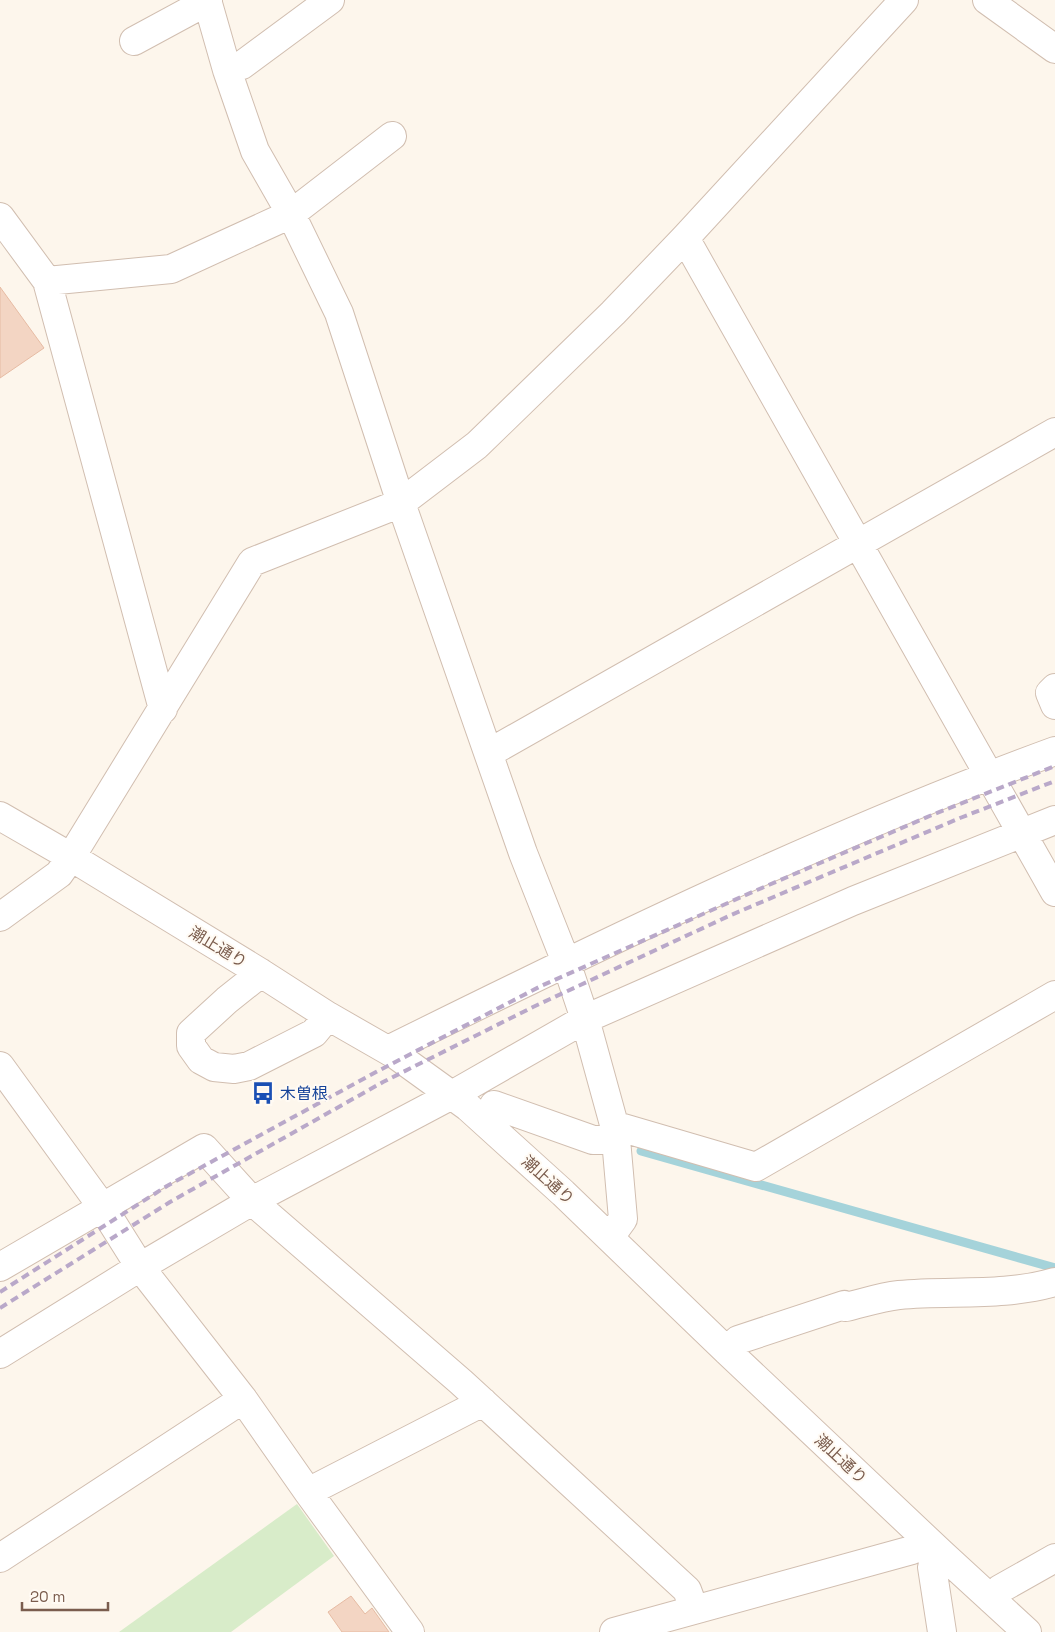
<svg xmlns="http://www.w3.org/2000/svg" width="1055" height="1632" font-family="'Space Grotesk','Noto Sans JP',sans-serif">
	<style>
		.green { fill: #d8ecc9 }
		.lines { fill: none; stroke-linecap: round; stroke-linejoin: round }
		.stream { stroke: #a5d3da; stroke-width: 9 }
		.building { fill: #f3d5c3; stroke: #e6bba3 }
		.minor-casing { stroke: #d1beb0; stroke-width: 30 }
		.minor { stroke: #fff; stroke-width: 28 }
		.rail { stroke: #b9a8c9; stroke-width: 4; stroke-dasharray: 8 5; stroke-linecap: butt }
		.labels { text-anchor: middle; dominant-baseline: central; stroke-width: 4; stroke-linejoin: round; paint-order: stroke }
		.street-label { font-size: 16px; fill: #7a5c4d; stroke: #fffaf3 }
		.transit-label { font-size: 16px; fill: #164399; stroke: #fffaf3; text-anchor: start }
	</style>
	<rect width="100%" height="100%" fill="#fdf6ec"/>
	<path class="green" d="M297,1504L334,1556L231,1632H119Z"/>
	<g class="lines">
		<path class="stream" d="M641,1151L1055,1268"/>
	</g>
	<path class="building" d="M0,287L44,348L0,378Z
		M351,1596L365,1614L372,1608L389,1632H342L328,1612Z"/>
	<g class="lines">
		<defs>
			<path id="minor" d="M207,0L227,70L255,151L291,214L339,313L401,503L523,853L566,962L585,1019L615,1128L623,1219L610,1237
				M987,0L1055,49
				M134,41L208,1
				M227,70L242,65L330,0
				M0,217L47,281L163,709
				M685,238L1055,892
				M47,281L171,269L291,214L392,136
				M1055,688L1050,693L1055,705
				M489,753L1055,432
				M0,816L71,857L261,973L328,1016L396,1055L468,1107L563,1193L727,1351L942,1554L1027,1632
				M0,917L59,874L71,857L252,562L401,503L477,445L613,313L685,238L904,0
				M261,973L227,1000L191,1033V1046L201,1060L214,1067L234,1069L249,1066L314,1033L328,1016
				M388,1050C606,942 826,835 1055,751
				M0,1066L103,1208L140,1267L243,1399L308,1492L410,1632
				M494,1105L593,1140H617
				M615,1128H623L756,1167L1055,995
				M0,1267L204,1148L252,1201L461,1382L687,1590L694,1609
				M727,1351L738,1340L844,1305L846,1307C863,1303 881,1297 899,1295C950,1290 1004,1297 1055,1282
				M0,1354L140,1267L252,1201L452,1095L585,1019L853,901L1055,820
				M308,1492L483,1402
				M0,1558L243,1399
				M991,1599L1000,1589L1055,1558
				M614,1632L912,1550L923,1537
				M942,1632L932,1567L942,1554"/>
		</defs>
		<use href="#minor" class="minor-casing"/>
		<use href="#minor" class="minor"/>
		<path class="rail" d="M0,1292L167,1186L376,1072L541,986L757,890L932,815L1055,766
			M0,1308L170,1202L383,1082L533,1007L731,915L960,818L1055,781"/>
	</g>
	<defs>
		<symbol id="bus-bare" viewBox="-9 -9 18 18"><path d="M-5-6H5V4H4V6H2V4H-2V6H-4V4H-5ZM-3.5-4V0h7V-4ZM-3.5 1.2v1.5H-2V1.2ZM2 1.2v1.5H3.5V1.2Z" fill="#1a4fb4" stroke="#fffaf3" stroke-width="2.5" paint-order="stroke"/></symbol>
	</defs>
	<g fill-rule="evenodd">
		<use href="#bus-bare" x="247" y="1077" width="32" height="32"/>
	</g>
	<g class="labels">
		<g class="street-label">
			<text transform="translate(218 947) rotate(31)">潮止通り</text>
			<text transform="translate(548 1180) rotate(42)">潮止通り</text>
			<text transform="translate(841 1459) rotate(43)">潮止通り</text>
		</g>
		<g class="transit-label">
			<text x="280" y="1093">木曽根</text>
		</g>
	</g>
	<path d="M22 1602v8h86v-8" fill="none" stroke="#7a5c4d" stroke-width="2.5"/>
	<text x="30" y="1602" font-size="15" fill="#7a5c4d" stroke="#fffaf3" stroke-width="4" paint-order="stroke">20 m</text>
</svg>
